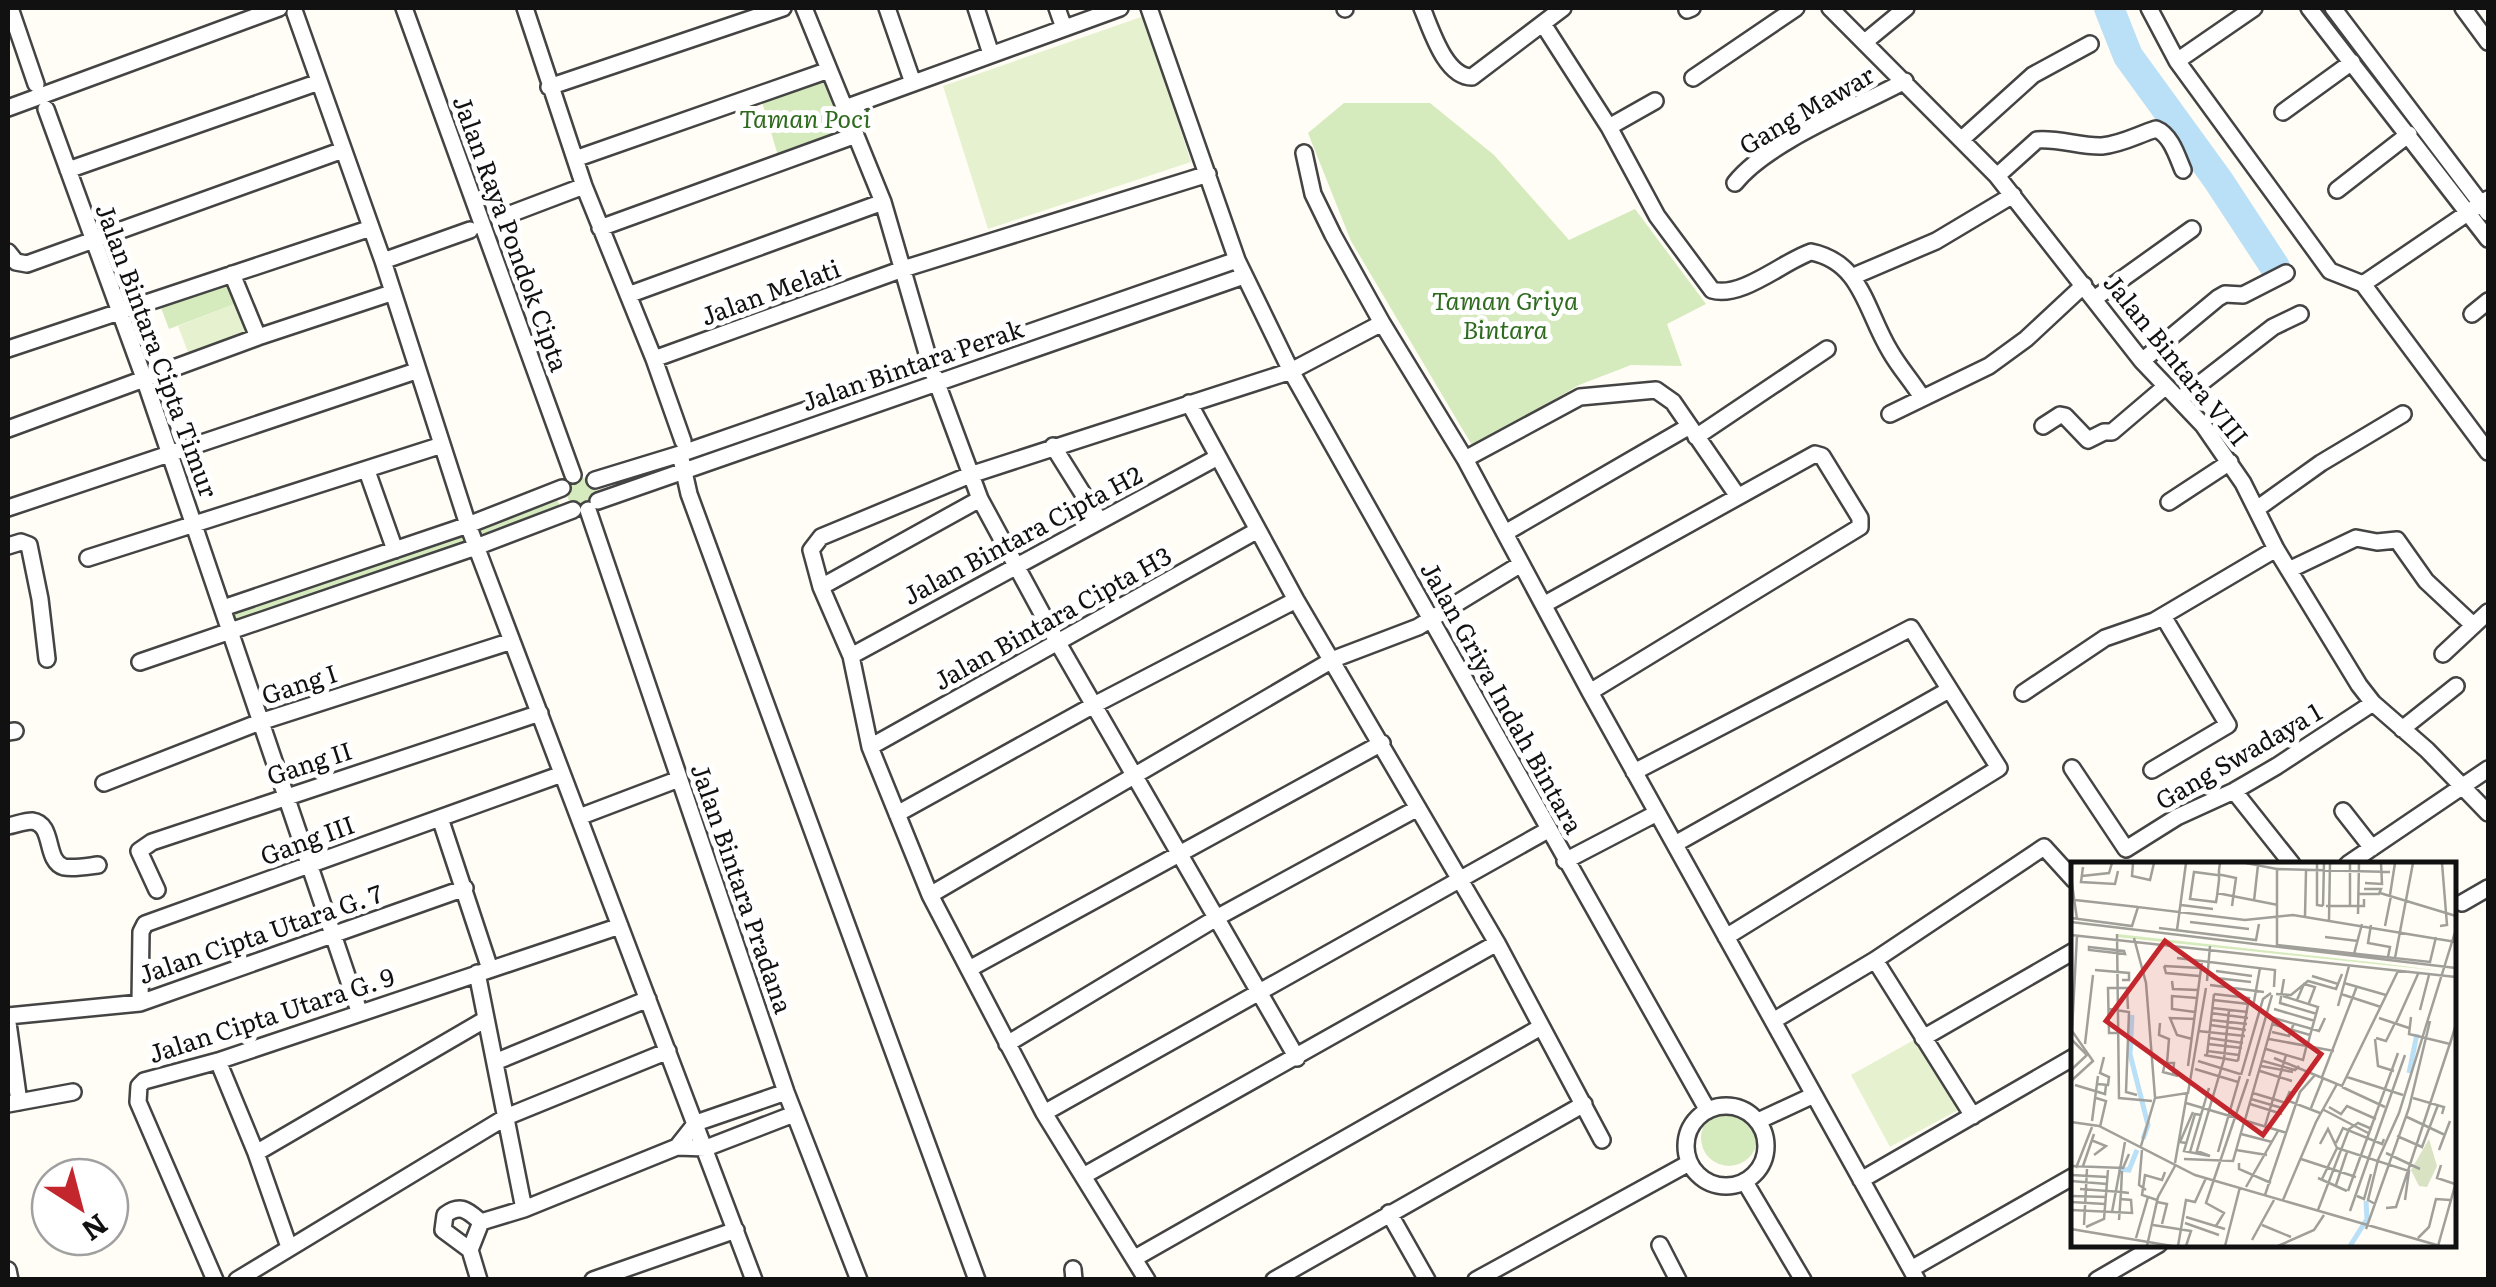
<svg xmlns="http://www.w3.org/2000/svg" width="2496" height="1287" font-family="Literata,serif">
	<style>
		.green { fill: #d5ebbd }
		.pitch { fill: #e6f2cf }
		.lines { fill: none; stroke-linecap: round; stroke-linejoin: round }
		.river { stroke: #b9e0f7; stroke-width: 30 }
		.minor-casing { stroke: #444; stroke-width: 20 }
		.minor { stroke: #fff; stroke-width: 15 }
		.labels { text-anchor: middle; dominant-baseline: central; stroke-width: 10; stroke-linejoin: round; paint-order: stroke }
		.street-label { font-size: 25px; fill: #111; stroke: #fff }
		.park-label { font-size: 25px; font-style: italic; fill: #2f6b1f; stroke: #fff }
		.inset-river { fill: none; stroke: #b9e0f7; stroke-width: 5 }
		.inset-road { fill: none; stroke: #a09f9a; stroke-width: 2.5 }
		.view { fill: #c4262e; fill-opacity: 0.15; stroke: #c4262e; stroke-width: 5 }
		.inset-edge { fill: none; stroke: #111; stroke-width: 5 }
	</style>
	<rect width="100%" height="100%" fill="#fffdf5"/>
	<path class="green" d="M825,77L847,136L779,159L761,99Z
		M1344,103H1430L1494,155L1569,240L1635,209L1706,304L1667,324L1682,366L1631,365L1579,385L1473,447L1351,241L1308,133Z
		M232,278L252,332L247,334L235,304L169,329L160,305Z
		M567 493a15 15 0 1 1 30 0a15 15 0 1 1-30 0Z
		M555,495L562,511L480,541L474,527Z
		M465,529L472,546L231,623L226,613Z
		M1701 1138a28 28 0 1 1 56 0a28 28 0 1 1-56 0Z"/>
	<path class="pitch" d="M1144,16L1191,162L988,229L943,86Z
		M235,304L247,334L189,355L178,326Z
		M1921,1036L1960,1109L1890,1147L1851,1075Z"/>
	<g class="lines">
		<path class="river" d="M2109,8L2128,56L2218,180L2275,267"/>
		<defs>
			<path id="minor" d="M10,8L36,84
				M404,8L573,475
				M525,8L584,186L654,359L683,441
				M804,8L883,202L931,367L980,499L1058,643L1297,1058
				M887,8L913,83
				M976,8L991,54
				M1057,8L1064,28
				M1149,8L1237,260L1291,371L1707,1109
				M1345,8V9
				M1422,8C1431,29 1445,77 1472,77L1563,8
				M1830,8L1997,176L2142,361L2203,425L2243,483L2276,549L2359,685L2373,703L2427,750L2488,813
				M2149,8L2177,61L2330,271L2363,284L2488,199
				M2309,8L2488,239
				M2333,8L2488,213
				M2463,8L2488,42
				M1687,10L1692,8
				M295,13L383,261L468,525L754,1280
				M1543,24L1609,127L1657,216L1712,290C1741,299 1784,261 1811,252C1862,262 1866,312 1890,351C1899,367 1911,380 1921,396
				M1866,41L1906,8
				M2177,61L2254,8
				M1693,78L1796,8
				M549,87L783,8
				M8,108L279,8
				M845,108L1120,8
				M46,109L144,378L359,1011
				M2283,112L2352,62
				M1609,127L1655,101
				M1962,139L2033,75L2090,44
				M1304,153L1313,194L1333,235L1382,323L1465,459L1590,692L1917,1280
				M575,159L829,70
				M68,170L319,82
				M1997,176L2037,140C2059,138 2081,147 2102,146C2122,144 2137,135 2156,129C2171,135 2177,156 2183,170
				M1735,183C1767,142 1857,107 1905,81
				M2337,190L2409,134
				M505,216L584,186
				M600,228L856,135
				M8,252L16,262L27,264L343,150
				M383,261L470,230
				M232,274L258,337
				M1854,276L1936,241L2013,195
				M2363,284L2488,452
				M628,295L883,202
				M2094,299L2192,229
				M2472,314L2488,301
				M8,349L371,228
				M654,359L903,269L1208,174
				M2142,361L2218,298L2225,294L2243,295L2286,273
				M2179,400L2273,327L2300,314
				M1189,403L1296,600L1497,943L1602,1140
				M1890,414L1989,366L2026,339L2084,285
				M2043,426L2060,415L2065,416L2088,440L2104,432H2112L2166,386
				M8,429L258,337L391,293
				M1696,437L1827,349
				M1053,446L1100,521
				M680,454L689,494L977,1280
				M1465,459L1580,397L1656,390L1673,402L1737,495
				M367,471L395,550
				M595,480L680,454L1237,260
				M598,501L1244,276
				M2169,502L2230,462
				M8,508L416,371
				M2258,508L2321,463L2403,414
				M588,510L786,1092L859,1280
				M1505,533L1688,427
				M8,546L21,542L29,545L40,599L47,659
				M88,558L442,445
				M2289,570L2356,538L2377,542L2397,540L2426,581L2472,624
				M821,587L980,499
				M1545,604L1815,454L1822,456L1860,518V527L1590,692
				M223,608L468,525L562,488
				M2443,654L2488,612
				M851,656L1218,457
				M140,662L476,547L573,510
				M2023,693L2105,638L2154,621L2276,549
				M2402,729L2456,686
				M8,732L15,731
				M870,747L1258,530
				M2072,768L2126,849L2177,817L2234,791L2277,766L2373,703
				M2152,770L2228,725L2163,616
				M1634,772L1911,628L1999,768L1726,937
				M104,783L260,722L512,641
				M2234,791L2292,864
				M2343,811L2372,848
				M897,814L1094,705L1296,600
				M579,817L679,779
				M440,818L490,969
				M8,826C14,825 25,821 32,821C55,824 44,861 64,867C74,869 89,866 98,865
				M1675,844L1947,691
				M1565,861L1657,813
				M2348,864L2488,769
				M157,890L139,851L152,842L540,713
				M930,895L1334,659L1418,627L1521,564
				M2462,903L2488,888
				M1875,960L1973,1116
				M969,969L1382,743
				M477,973L524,1209
				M140,1003L141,932L145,924L562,774
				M8,1016L140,1003L465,888
				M1773,1021L1875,960L2044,847L2074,880
				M8,1023L19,1102
				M1923,1038L2074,951
				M1007,1044L1218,917L1418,808
				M218,1061L256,1153L289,1247
				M495,1062L648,999
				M8,1104L73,1092
				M1686 1146a40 40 0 1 1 80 0a40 40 0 1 1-80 0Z
				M1044,1113L1548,830
				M1758,1121L1814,1095
				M677,1147L696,1123L786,1092
				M256,1153L486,1019
				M1085,1175L1497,943
				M1861,1180L2074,1057
				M1745,1182L1803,1280
				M1389,1213L1427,1280
				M1660,1245L1678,1280
				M470,1250L443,1230L445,1215C461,1203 468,1211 481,1222
				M1135,1258L1541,1027
				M1073,1269L1074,1280
				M1911,1269L2074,1176
				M8,1270L10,1280
				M215,1280L138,1102L139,1086L144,1081L218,1061L620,926
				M237,1280L506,1117L668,1051
				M479,1280L470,1250L481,1222L524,1209L677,1147L706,1148L794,1114
				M593,1280L736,1230
				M1147,1280L1044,1113L930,895L870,747L851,656L821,587L811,550L821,537L970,475L1291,371L1382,323
				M1274,1280L1584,1104
				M1476,1280L1689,1163
				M2097,1280L2159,1244"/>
		</defs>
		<use href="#minor" class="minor-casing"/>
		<use href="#minor" class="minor"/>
	</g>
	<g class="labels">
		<g class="street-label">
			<text transform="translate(1806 109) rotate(-30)">Gang Mawar</text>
			<text transform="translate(512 233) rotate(70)">Jalan Raya Pondok Cipta</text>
			<text transform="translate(770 291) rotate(-20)">Jalan Melati</text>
			<text transform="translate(158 350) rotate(70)">Jalan Bintara Cipta Timur</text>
			<text transform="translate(2177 359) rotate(51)">Jalan Bintara VIII</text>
			<text transform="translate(912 364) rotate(-19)">Jalan Bintara Perak</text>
			<text transform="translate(1022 534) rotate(-28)">Jalan Bintara Cipta H2</text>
			<text transform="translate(1052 617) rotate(-29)">Jalan Bintara Cipta H3</text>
			<text transform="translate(299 683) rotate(-18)">Gang I</text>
			<text transform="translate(1503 697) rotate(61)">Jalan Griya Indah Bintara</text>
			<text transform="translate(2238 755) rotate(-30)">Gang Swadaya 1</text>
			<text transform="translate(309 762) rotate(-18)">Gang II</text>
			<text transform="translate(307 839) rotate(-20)">Gang III</text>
			<text transform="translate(743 888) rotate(71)">Jalan Bintara Pradana</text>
			<text transform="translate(260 933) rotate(-19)">Jalan Cipta Utara G. 7</text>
			<text transform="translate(271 1014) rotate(-18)">Jalan Cipta Utara G. 9</text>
		</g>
		<g class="park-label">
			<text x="805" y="117">Taman Poci</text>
			<text x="1505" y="299">Taman Griya<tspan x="1505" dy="29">Bintara</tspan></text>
		</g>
	</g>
	<g transform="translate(2071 862)">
		<rect width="385" height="385" fill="#fffdf5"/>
		<path d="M46,72L308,101L371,109L45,75Z" fill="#d5ebbd"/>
		<path d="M358,277L366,304L356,325L348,324L340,308Z" fill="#d9e3c4"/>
		<path class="inset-river" d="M61,153L59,192L77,263L72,277M338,211L346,172M47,307L58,308L66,288M279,384L296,357L295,339"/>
		<path class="inset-road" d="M62,1L61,14L79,18L83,1M149,1L148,8V18L146,34L145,40L119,37L123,10L146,13H151L165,16L161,44M175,1L206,7V83L359,100L365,75M246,1V43L252,44M12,5L10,20L44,22L47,9M206,7L319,10M11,14L38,11L41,1M0,15L6,57M294,21L311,22L310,1M146,31L207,43M309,31L385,54M287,32H308L310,27H293M319,33L324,1M4,38L67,45M183,39L187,3M110,43L142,47M252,44L253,1M255,44H293V37M279,44V1M287,52L288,1M234,54L235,9M0,56L61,64L67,45L174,58L222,53L385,80M258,58L259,1M0,60V131M0,60L385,106M119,60L178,67M300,63L297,81L319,85L317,95M314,64L320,34M369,64L376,63L371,1M88,66L185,78L188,62M106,68L115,1M46,72L48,236L81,239M0,73L385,115M254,75L287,79M63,76L75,121L84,235M18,85L53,89L54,92L18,88ZM283,92L291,62M106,96L204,108L203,125M324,96L342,1M93,104L95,111L128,114M93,104L129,106M24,108L58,111V118H51M145,109L181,114M241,114L267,122L271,112M145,116L180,120M213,117L209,141L246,152M101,119L102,127L127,128M136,119L139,84M273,121L315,133M139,123L193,130M143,132L178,136L167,199M205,132L220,133L237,119L265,127L267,122M270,132L310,145M212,134L247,145L237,181M142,138L178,142M226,138L233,122L244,125L238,141M267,144L278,104M182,145L189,106M141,146L177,150M38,147L58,150L55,230L66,233M203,147L244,159M349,148L358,113M124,150L101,147V134L126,136M140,151L177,156M340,155L338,172L379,182L384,165M308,156L338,166M140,158L176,162M89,161L88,173L98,177L96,201M325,161L347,112M201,162L239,173M139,163L175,168M127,169L174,174M201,170L218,174L223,161M46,171H38L37,126H56L57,147M138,176L172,181M305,176L315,179L324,161M0,177L16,193L0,208M121,177L106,173L99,156L124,157M198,177L263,189M304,177L307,204L323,209M14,182L22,113M137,182L171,186M195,187L232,198L236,182M136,189L168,193M133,193L167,199M136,193L143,132M203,196L266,222M127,199L169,212M192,199L224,208L228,204M117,204L131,99M190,204L222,210M124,207L167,220M189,209L221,219M102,212L103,201H94L92,210L107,214M170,213L192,137L200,131M178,214L201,133M251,215L286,124M276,215L332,233M0,219L22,199L1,169L6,73M26,222L37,223L38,215L29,211L33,195M4,223L34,232L35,223M271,225L314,245M219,229L215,238L249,251M182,231L215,241M25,236L35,239L29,265M342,236L373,245L371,252M180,237L211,246M115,241L216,271M179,242L211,252M258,245L270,252L276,244L305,257M240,246L252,216M253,248L299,272M336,255L374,273M174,258L203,156L248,169L254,156M21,259L27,214M0,260L28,264L124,313L369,384M194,264L215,193M170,272L201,280M326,274L351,285L367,243M20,278L35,284L23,293M115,281L109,280L122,250M265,281L272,266L311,282L313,277M249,282L257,267L266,286L338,309L334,338M70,284L84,236L117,231L135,126M71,288L68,323L75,328M165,288L196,293M368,288L379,259M126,289L139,294L113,289L124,252L130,253M119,290L138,226M147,290L169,214M315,291L349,307M125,292L153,197L158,148M113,297L162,299L173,260M230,297L285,315M104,301L116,232M168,301V307L200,321M370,303L366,316L384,322M0,304L52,306L58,292M12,304L23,272M5,306L21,265M0,313L36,315M247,316L276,329M251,317L266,286M0,319L36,322M265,323L276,290M175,325L207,269M9,327L50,330L51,309M277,329L327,191M194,333L229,230L244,213M0,334L35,335M286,334L293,337L300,312M86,338L71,333L74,313L91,318L94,310M212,338L245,260L266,222L271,224L327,109M0,340L34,342M86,340L96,342L91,362M304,342L297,338L307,298L328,251L385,67M315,346L325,345L385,163M0,348L61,351L60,338L49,337M247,348L278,267L287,261L301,267M279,349L334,193M41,350L54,280M115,355L154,367M48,358L50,330L58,331M114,361L148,373M13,363L16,307M82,363L120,369L115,384M191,363L220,375M145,364L153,351L135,341L177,217M15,365L33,357L37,308M0,367L101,384M295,367L338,246L359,159M65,376L77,335M347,376L358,365L365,337L379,338M181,378L203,338M76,384L87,335L104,304M107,384L115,338L124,340L135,316M154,384L169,325M207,384L243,368L253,353M367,384L385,320"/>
		<path class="view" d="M94,79L250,192L192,273L35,159Z"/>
		<rect width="385" height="385" class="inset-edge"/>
	</g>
	<rect width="2496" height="1287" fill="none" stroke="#111111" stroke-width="20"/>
	<g transform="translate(80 1207) rotate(144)"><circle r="48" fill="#ffffff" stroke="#a0a0a0" stroke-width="2.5"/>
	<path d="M0-8L18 38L0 25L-18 38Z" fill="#c4262e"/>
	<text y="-15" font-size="28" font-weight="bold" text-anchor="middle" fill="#111111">N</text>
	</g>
</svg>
